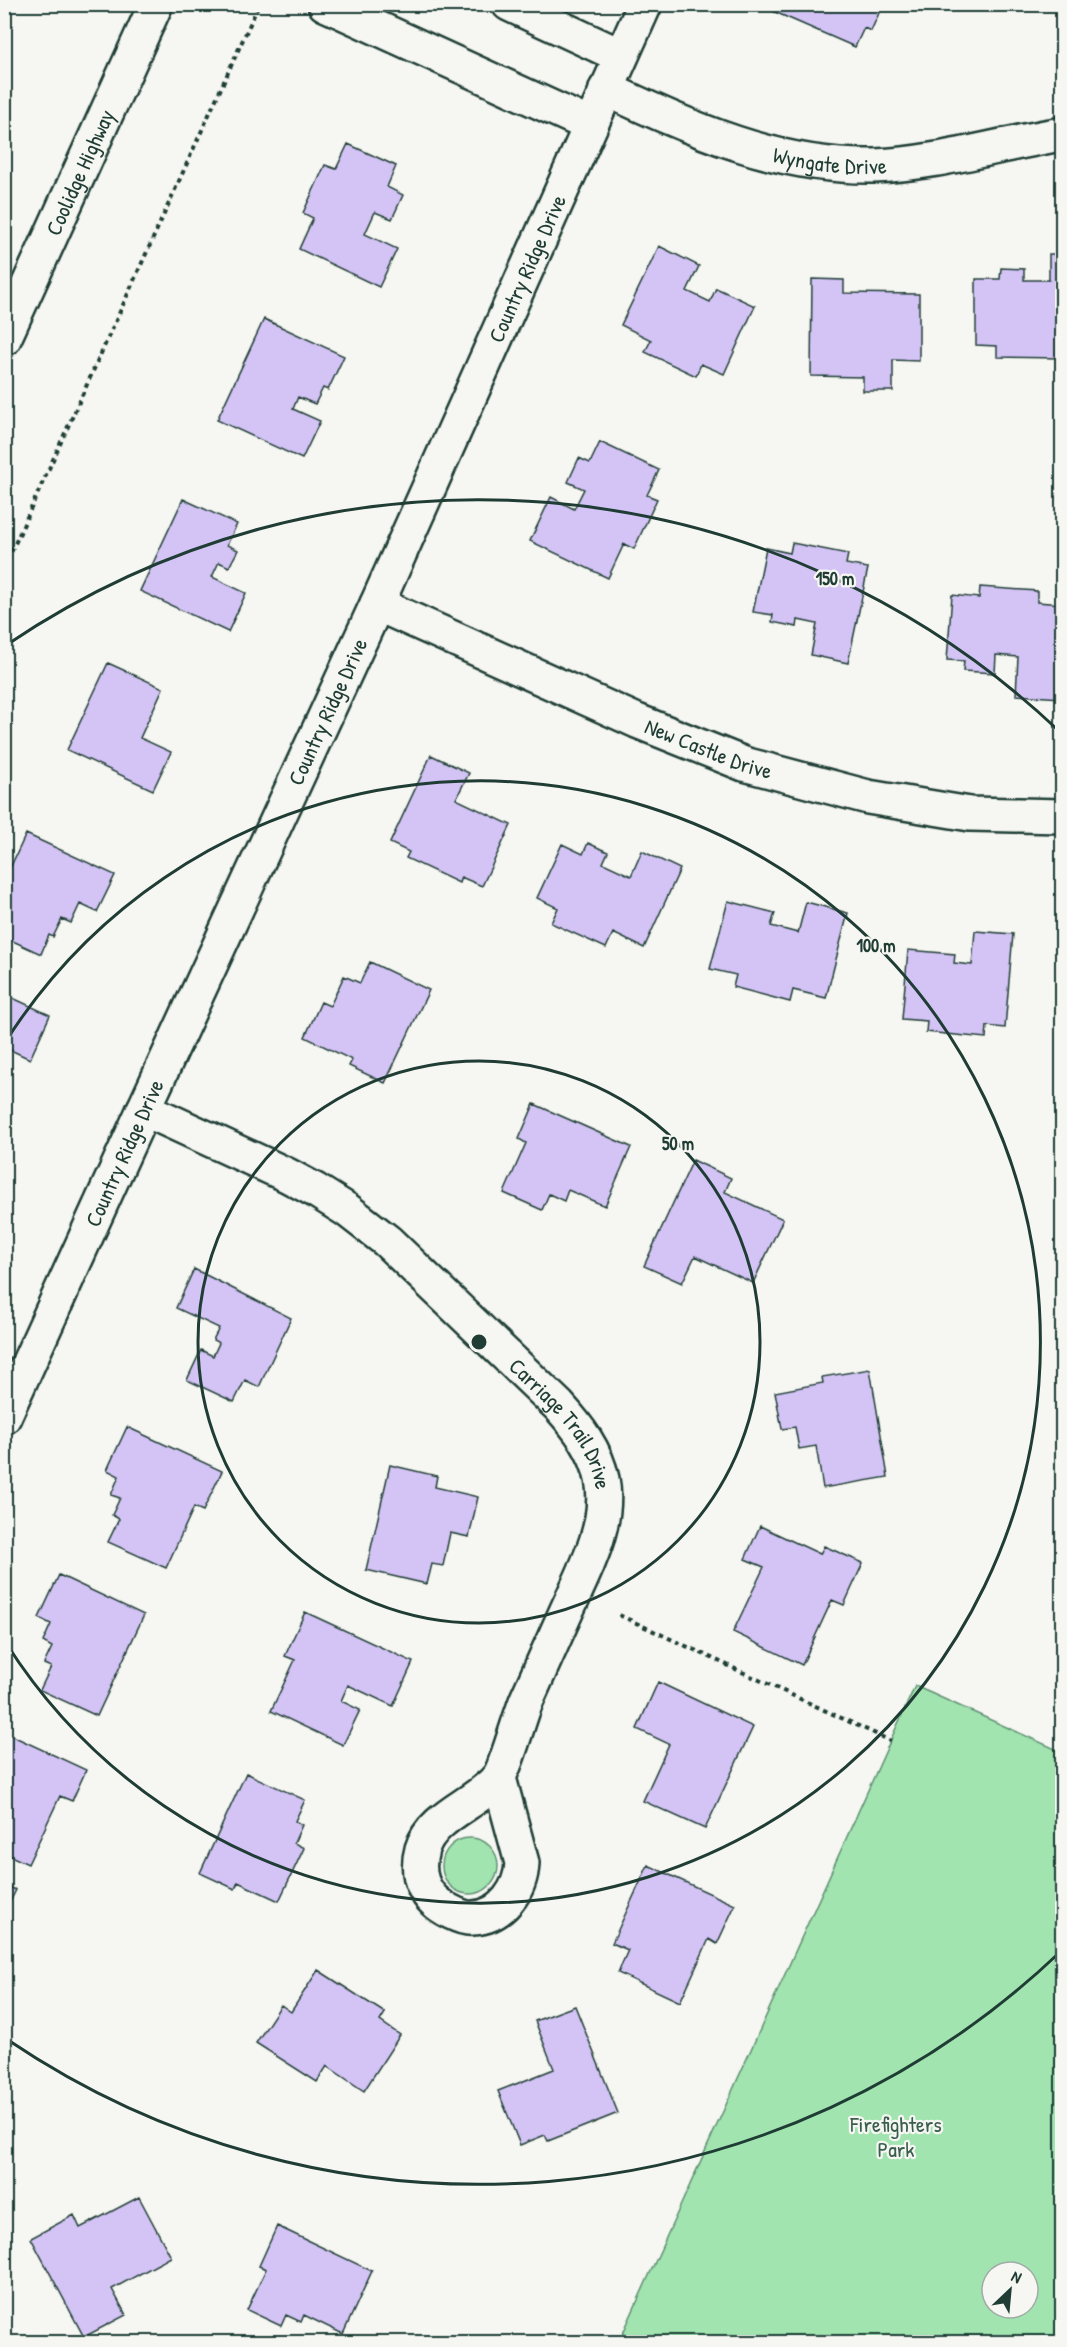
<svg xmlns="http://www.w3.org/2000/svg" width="1067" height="2347" font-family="'Patrick Hand',sans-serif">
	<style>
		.green { fill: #a1e4b0; stroke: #609072; stroke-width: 1.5; fill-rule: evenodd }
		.building { fill: #d4c4f6; stroke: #1f3d34; stroke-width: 1.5 }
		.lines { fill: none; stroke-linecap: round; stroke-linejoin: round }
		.street-casing { stroke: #1f3d34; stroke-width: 38 }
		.secondary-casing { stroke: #1f3d34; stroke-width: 38 }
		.path { stroke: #1f3d34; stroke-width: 4; stroke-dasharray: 4.5 4.5; stroke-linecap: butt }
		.street { stroke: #f6f6f2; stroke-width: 33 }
		.secondary { stroke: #f6f6f2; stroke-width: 33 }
		.ring { fill: none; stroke: #1f3d34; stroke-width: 3 }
		.labels { text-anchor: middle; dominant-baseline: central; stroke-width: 4.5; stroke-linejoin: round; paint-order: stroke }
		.street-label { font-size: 22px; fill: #1f3d34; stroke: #f6f6f2 }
		.park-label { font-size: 22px; fill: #395e4d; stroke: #f6f6f2 }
		.centre { fill: #1f3d34; stroke: #f6f6f2; stroke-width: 3 }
		.ring-label { font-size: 18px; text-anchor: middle; font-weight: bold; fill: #1f3d34; stroke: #f6f6f2; stroke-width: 4.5; stroke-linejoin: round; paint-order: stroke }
	</style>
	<rect width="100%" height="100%" fill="#f6f6f2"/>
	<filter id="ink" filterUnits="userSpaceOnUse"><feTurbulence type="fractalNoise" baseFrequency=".0167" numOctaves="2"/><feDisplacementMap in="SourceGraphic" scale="12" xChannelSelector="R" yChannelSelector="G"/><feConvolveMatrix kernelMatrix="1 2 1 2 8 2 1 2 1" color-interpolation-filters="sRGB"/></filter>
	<g filter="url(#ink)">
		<path class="green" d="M915,1686L1062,1752V2342H619ZM992,2272H1028V2308H992Z
			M442 1866a28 28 0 1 1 56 0a28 28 0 1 1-56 0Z"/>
		<path class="building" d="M770,4H883L871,31L864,28L855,47L768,9Z
			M348,144L396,166L387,187L403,195L392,219L375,212L365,234L397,249L379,287L299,249L313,218L303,213L325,165L336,169Z
			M659,246L699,266L687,291L710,302L716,288L755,306L724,374L701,364L696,376L645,352L651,340L621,325Z
			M1049,254H1062V358L997,357V346L976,345V279H1000L1001,268L1024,269V280H1049Z
			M812,279L844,280V293L919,294V361L893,360V391H863V377L811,376Z
			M264,319L344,356L328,390L323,388L315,404L298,397L293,409L320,421L302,459L217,420Z
			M600,442L659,470L647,495L657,499L634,549L624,544L608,578L530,541L551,497L574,509L584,489L568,482L579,458L590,463Z
			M183,499L237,524L227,545L238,550L229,567L219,562L212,577L246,593L228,632L140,591Z
			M792,543L848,554L846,564L868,568L848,663L811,655L817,624L798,620L797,627L772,622L773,615L753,612L766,548L790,553Z
			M980,587L1037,591V602L1062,604V698L1016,695L1018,657L996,655L995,673L963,671L964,661L947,660L952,595L979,598Z
			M108,663L163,688L140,738L171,752L153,790L67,750Z
			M431,755L469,773L456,799L511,825L482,886L461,877L459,883L406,858L409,852L390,843Z
			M26,834L115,875L97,912L80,904L71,923L62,919L53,937L49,935L41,954L4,937V881Z
			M588,843L608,852L603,863L631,876L642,851L680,869L644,948L613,933L606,948L551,923L558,908L537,898L562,844L583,854Z
			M728,901L775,913L771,926L798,933L806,902L848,913L826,998L793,990L790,1002L733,987L736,975L710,969Z
			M975,931L1013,934L1005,1028L987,1026L986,1038L926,1032L927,1021L902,1019L908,950L955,954L954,963L972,965Z
			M370,962L429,990L385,1083L349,1066L352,1060L305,1037L321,1002L330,1006L344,976L360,983Z
			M4,994L50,1015L30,1059L4,1047Z
			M534,1104L631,1147L605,1206L568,1190L564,1201L549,1194L542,1210L504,1193L526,1143L519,1139Z
			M693,1160L731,1178L725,1192L783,1219L753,1283L695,1256L682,1283L644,1266Z
			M194,1269L291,1318L259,1387L245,1380L234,1402L187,1380L201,1350L213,1356L219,1343L213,1340L219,1328L176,1308Z
			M870,1369L888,1477L823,1488L816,1446L799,1449L795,1427L782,1429L775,1392L823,1383L822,1377Z
			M127,1427L222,1471L203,1511L194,1507L166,1568L108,1542L119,1519L112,1515L120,1498L111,1495L119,1476L107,1470Z
			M390,1465L437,1476L435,1487L478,1497L469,1537L450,1533L443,1566L432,1564L427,1584L366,1570Z
			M760,1526L820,1554L824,1546L863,1563L844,1605L832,1600L802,1665L733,1632L764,1567L745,1559Z
			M59,1575L144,1615L97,1716L40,1690L51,1667L44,1664L52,1647L43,1642L51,1624L39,1618Z
			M305,1612L413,1662L393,1706L348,1685L341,1701L360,1710L343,1745L271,1711L295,1660L285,1656Z
			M658,1682L753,1727L705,1829L643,1801L669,1744L637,1729Z
			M4,1732L86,1770L72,1801L60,1796L28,1864L4,1853Z
			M246,1773L305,1800L295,1821L302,1825L294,1843L304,1848L279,1901L238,1882L235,1889L200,1873Z
			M648,1865L735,1905L717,1944L709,1939L680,2002L618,1973L628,1950L612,1943Z
			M4,1885L16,1890L4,1914Z
			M318,1970L385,2013L380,2021L400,2035L364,2091L327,2066L317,2082L256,2043L281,2005L291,2012Z
			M575,2006L618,2113L548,2141L545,2135L520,2145L498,2091L554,2069L535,2021Z
			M139,2197L171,2257L112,2289L126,2315L84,2337L31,2238L74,2215L80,2228Z
			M277,2226L372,2271L343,2334L304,2315L301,2322L286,2315L281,2326L247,2310L266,2269L259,2266Z"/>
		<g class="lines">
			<defs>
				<g id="street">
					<path d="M325,4L590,125"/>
					<path d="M509,4L621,56"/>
					<path id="s1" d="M606,89C692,129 778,168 874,166C938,164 1000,144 1062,134"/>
					<path id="s2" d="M377,604L637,721L744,764L868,797L970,814L1062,816"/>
					<path id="s3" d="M144,1109L287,1175L315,1190L347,1210L387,1241L559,1406C578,1427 596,1450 602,1479C611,1525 584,1572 566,1612C553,1641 540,1670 527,1699C520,1715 505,1771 497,1779C476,1804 432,1816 422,1849C414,1878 426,1900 451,1912C457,1915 466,1919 473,1918C502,1917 521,1889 522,1863L499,1778"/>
					<path id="s4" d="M4,1417L144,1109L377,604L645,4"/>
				</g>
				<g id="secondary">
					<path id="s5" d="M4,339L156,4"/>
				</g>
			</defs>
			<use href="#street" class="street-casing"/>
			<use href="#secondary" class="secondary-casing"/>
			<path class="path" d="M4,568L259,4
				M619,1615L891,1741"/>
			<use href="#street" class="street"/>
			<use href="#secondary" class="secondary"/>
		</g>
	</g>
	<g class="ring">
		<circle cx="479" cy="1342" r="281"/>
		<path d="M6 1041A561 561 0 1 1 6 1643"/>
		<path d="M1059 1953A842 842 0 0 1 8 2040M8 644A842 842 0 0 1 1059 731"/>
	</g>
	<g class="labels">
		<g class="street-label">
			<text stroke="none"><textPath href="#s1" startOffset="237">Wyngate Drive</textPath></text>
			<text stroke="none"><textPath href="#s5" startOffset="183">Coolidge Highway</textPath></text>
			<text stroke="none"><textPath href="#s4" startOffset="1262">Country Ridge Drive</textPath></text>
			<text stroke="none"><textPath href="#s4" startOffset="776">Country Ridge Drive</textPath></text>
			<text stroke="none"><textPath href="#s2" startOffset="362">New Castle Drive</textPath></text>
			<text stroke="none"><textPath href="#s4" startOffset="290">Country Ridge Drive</textPath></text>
			<text stroke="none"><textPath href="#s3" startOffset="532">Carriage Trail Drive</textPath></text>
		</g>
		<g class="park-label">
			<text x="896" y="2124">Firefighters<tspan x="896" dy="25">Park</tspan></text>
		</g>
	</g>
	<circle cx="479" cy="1342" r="9" class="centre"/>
	<g class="ring-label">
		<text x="835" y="585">150 m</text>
		<text x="876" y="952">100 m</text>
		<text x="678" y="1150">50 m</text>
	</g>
	<rect width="1067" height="2347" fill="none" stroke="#f6f6f2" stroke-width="24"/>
	<rect x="12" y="12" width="1043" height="2323" fill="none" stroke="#1f3d34" stroke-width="2" filter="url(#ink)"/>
	<g transform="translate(1010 2290) rotate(26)"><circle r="28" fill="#f6f6f2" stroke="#a0aca6" stroke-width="1.5"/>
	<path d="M0-4.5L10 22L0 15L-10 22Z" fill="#1f3d34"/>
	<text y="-9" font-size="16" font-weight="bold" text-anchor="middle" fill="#1f3d34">N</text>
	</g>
</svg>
